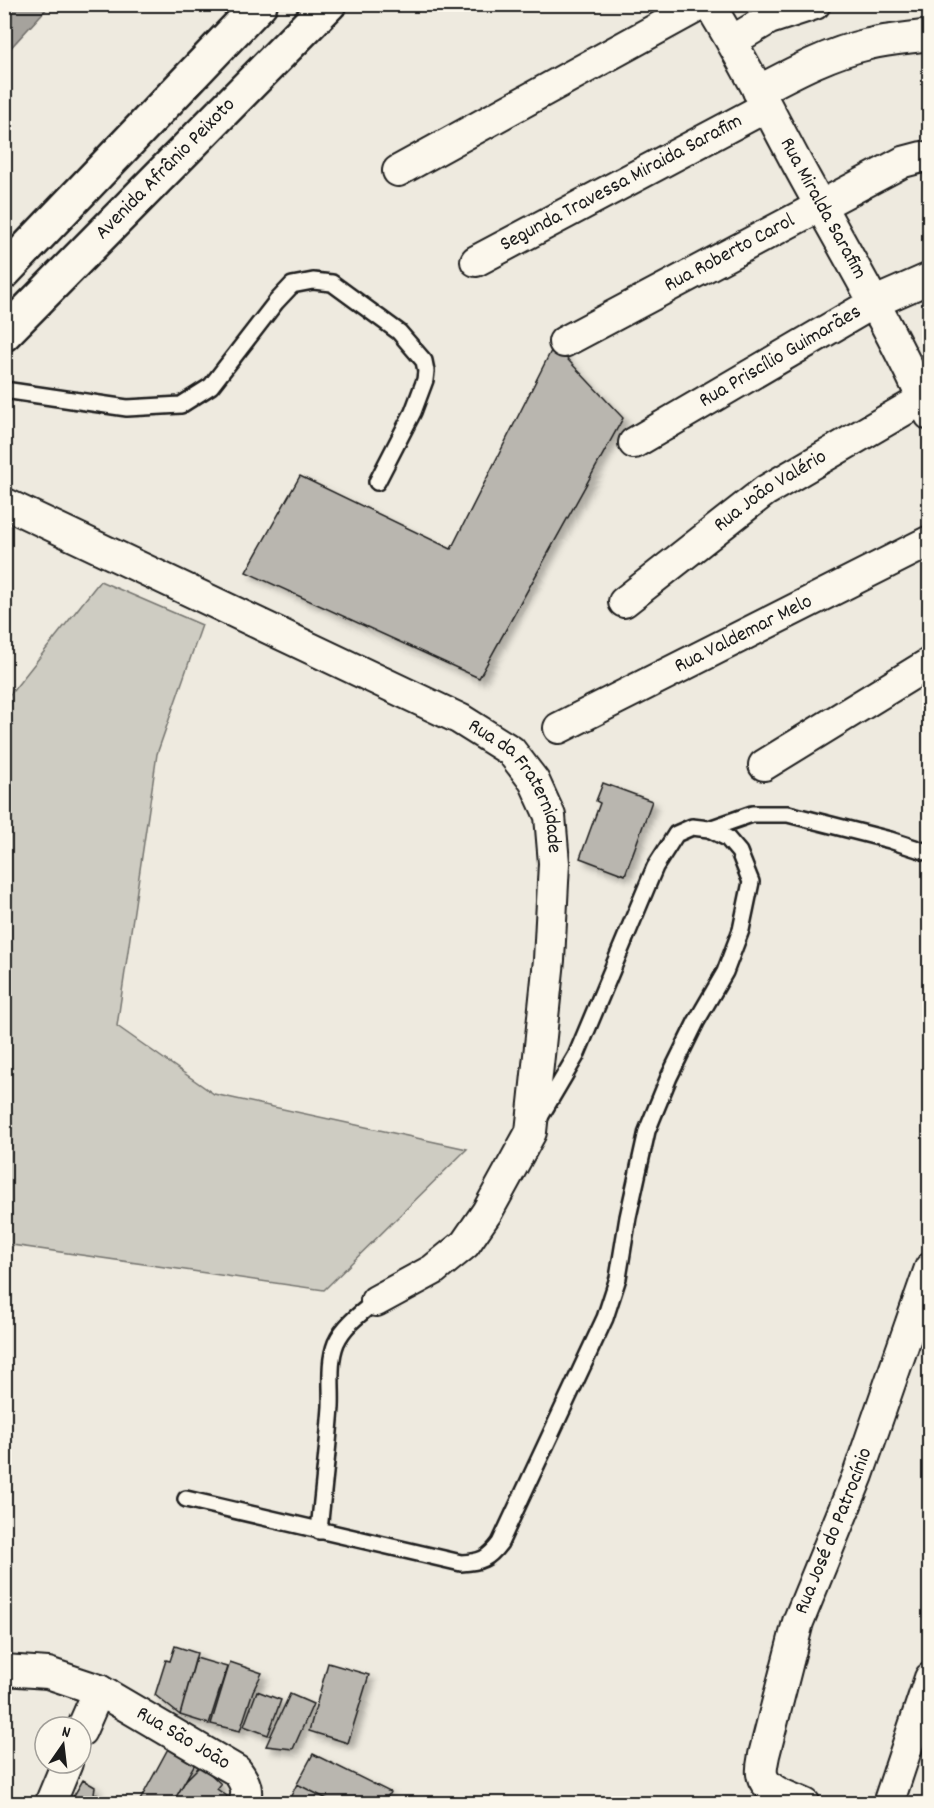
<svg xmlns="http://www.w3.org/2000/svg" width="934" height="1808" font-family="Dekko,sans-serif">
	<style>
		.green { fill: #ceccc2; stroke: #75746f; stroke-width: 1.5 }
		.water { fill: #a6a39d; stroke: #6f6d69; stroke-width: 1.5 }
		.building { fill: #b9b6af; stroke: #1c1c1c; stroke-width: 1.5; filter: url(#shadow) }
		.lines { fill: none; stroke-linecap: round; stroke-linejoin: round }
		.lane-casing { stroke: #1c1c1c; stroke-width: 20 }
		.street-casing { stroke: #1c1c1c; stroke-width: 34 }
		.primary-casing { stroke: #1c1c1c; stroke-width: 38 }
		.lane { stroke: #fbf7ec; stroke-width: 15 }
		.street { stroke: #fbf7ec; stroke-width: 30 }
		.primary { stroke: #fbf7ec; stroke-width: 33 }
		.labels { text-anchor: middle; dominant-baseline: central; stroke-width: 5; stroke-linejoin: round; paint-order: stroke }
		.street-label { font-size: 21px; fill: #1c1c1c; stroke: #fbf7ec }
	</style>
	<defs>
		<filter id="shadow"><feDropShadow dx="5.5" dy="5.5" stdDeviation="3" flood-color="#0004"/></filter>
	</defs>
	<rect width="100%" height="100%" fill="#eeeadf"/>
	<filter id="ink" filterUnits="userSpaceOnUse"><feTurbulence type="fractalNoise" baseFrequency=".0167" numOctaves="2"/><feDisplacementMap in="SourceGraphic" scale="12" xChannelSelector="R" yChannelSelector="G"/><feConvolveMatrix kernelMatrix="1 2 1 2 8 2 1 2 1" color-interpolation-filters="sRGB"/></filter>
	<g filter="url(#ink)">
		<path class="green" d="M100,581L202,625L157,754L117,1026L214,1094L467,1149L324,1290L5,1244V701Z"/>
		<path class="water" d="M5,4L50,5L5,54L4,5Z"/>
		<path class="building" d="M554,345L623,418L479,678L246,572L300,476L451,549Z
			M603,783L652,801L625,875L580,858L600,803L596,801Z
			M175,1646L197,1653L180,1715L155,1695L166,1660L170,1661Z
			M196,1658L227,1667L209,1724L180,1715Z
			M230,1662L262,1673L253,1691L240,1731L211,1724Z
			M328,1663L369,1675L348,1743L309,1731Z
			M257,1691L281,1700L268,1735L244,1726Z
			M290,1694L313,1704L293,1749L266,1746Z
			M170,1745L197,1760L172,1804H138Z
			M313,1754L390,1792L384,1804H337L297,1784Z
			M201,1765L221,1784L217,1789L227,1796L224,1804H172L186,1780Z
			M83,1780L95,1787L94,1793L112,1804H69Z
			M297,1784L337,1804H287Z"/>
		<g class="lines">
			<defs>
				<path id="lane" d="M4,390L127,408L181,405L211,386L276,302L292,285L313,281L332,283L399,332L424,361L426,371L425,380L413,412L377,482
					M709,829L752,814H788L890,840L930,853
					M186,1499L461,1563C481,1562 488,1559 500,1543L605,1318L618,1278L628,1217L647,1131L669,1077L696,1022L725,972L741,930L751,882L739,852L727,838L709,829L692,827L676,834L655,867L576,1056L540,1117
					M319,1531C323,1489 328,1449 331,1407C332,1387 328,1363 336,1343C344,1325 361,1313 376,1301"/>
				<g id="street">
					<path id="s1" d="M709,4C745,61 774,122 806,180C849,258 894,334 930,415"/>
					<path d="M732,41L769,19L815,4"/>
					<path d="M758,91C794,72 829,53 869,44C889,39 910,38 930,35"/>
					<path d="M398,171L702,4"/>
					<path id="s2" d="M476,261L766,107"/>
					<path id="s3" d="M564,342L903,162L922,157L930,158"/>
					<path id="s4" d="M634,443L875,302L930,278"/>
					<path id="s5" d="M4,503L460,719L511,751L534,781L550,816L554,863L549,960L531,1132L487,1212L465,1244L433,1270L376,1301"/>
					<path id="s6" d="M624,602L765,491L923,399L930,398"/>
					<path id="s7" d="M559,728L930,541"/>
					<path d="M764,765L930,663"/>
					<path id="s8" d="M4,1670L48,1673L99,1690L237,1771C245,1782 249,1790 244,1804"/>
					<path d="M81,1731L99,1690"/>
					<path d="M50,1804L67,1763"/>
					<path id="s9" d="M805,1804C791,1797 765,1792 762,1774C761,1768 763,1761 764,1755L798,1622L858,1475L930,1268"/>
					<path d="M888,1804L930,1678"/>
				</g>
				<g id="primary">
					<path d="M4,272L260,4"/>
					<path id="s10" d="M4,334L329,4"/>
				</g>
			</defs>
			<use href="#lane" class="lane-casing"/>
			<use href="#street" class="street-casing"/>
			<use href="#primary" class="primary-casing"/>
			<use href="#lane" class="lane"/>
			<use href="#street" class="street"/>
			<use href="#primary" class="primary"/>
		</g>
	</g>
	<g class="labels">
		<g class="street-label">
			<text stroke="none"><textPath href="#s10" startOffset="231">Avenida Afrânio Peixoto</textPath></text>
			<text stroke="none"><textPath href="#s2" startOffset="165">Segunda Travessa Miraida Sarafim</textPath></text>
			<text stroke="none"><textPath href="#s1" startOffset="234">Rua Miralda Sarafim</textPath></text>
			<text stroke="none"><textPath href="#s3" startOffset="188">Rua Roberto Carol</textPath></text>
			<text stroke="none"><textPath href="#s4" startOffset="170">Rua Priscílio Guimarães</textPath></text>
			<text stroke="none"><textPath href="#s6" startOffset="184">Rua João Valério</textPath></text>
			<text stroke="none"><textPath href="#s7" startOffset="207">Rua Valdemar Melo</textPath></text>
			<text stroke="none"><textPath href="#s5" startOffset="597">Rua da Fraternidade</textPath></text>
			<text stroke="none"><textPath href="#s9" startOffset="309">Rua José do Patrocínio</textPath></text>
			<text stroke="none"><textPath href="#s8" startOffset="195">Rua São João</textPath></text>
		</g>
	</g>
	<rect width="934" height="1808" fill="none" stroke="#fbf7ec" stroke-width="24"/>
	<rect x="12" y="12" width="910" height="1784" fill="none" stroke="#1c1c1c" stroke-width="2" filter="url(#ink)"/>
	<g transform="translate(63 1745) rotate(14)"><circle r="28" fill="#fbf7ec" stroke="#a29f99" stroke-width="1.5"/>
	<path d="M0-4.5L10 22L0 15L-10 22Z" fill="#1c1c1c"/>
	<text y="-9" font-size="16" font-weight="bold" text-anchor="middle" fill="#1c1c1c">N</text>
	</g>
</svg>
